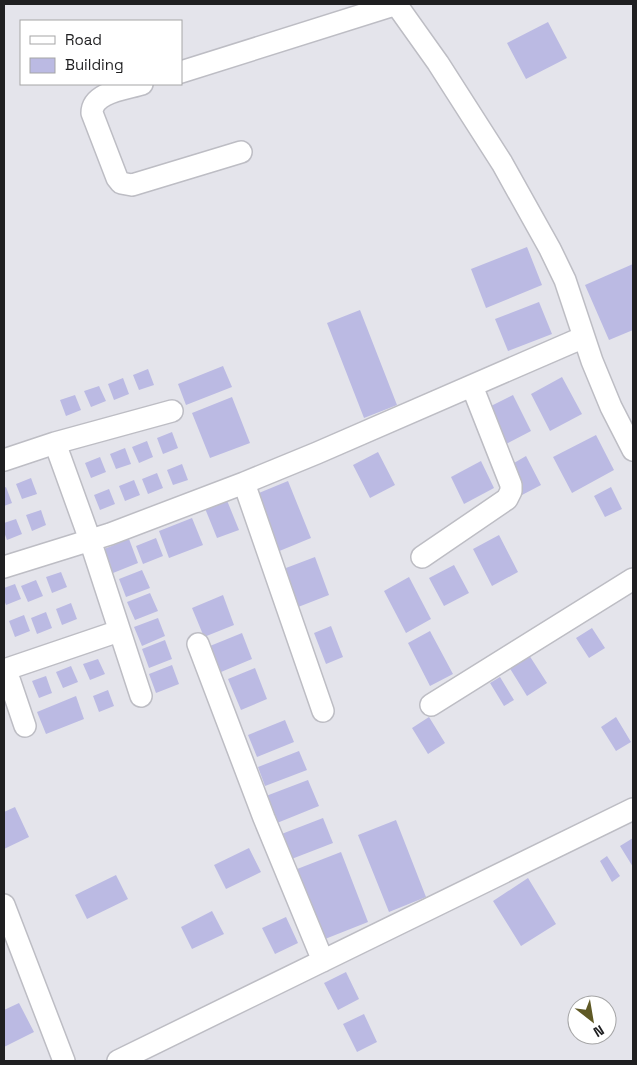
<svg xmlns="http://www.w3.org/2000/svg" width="637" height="1065" font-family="'Space Grotesk',sans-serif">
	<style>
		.building { fill: #bbbae3 }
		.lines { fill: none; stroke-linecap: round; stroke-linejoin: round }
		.minor-casing { stroke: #bdbdc4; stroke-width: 24 }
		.minor { stroke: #fff; stroke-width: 21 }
	</style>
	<rect width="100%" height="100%" fill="#e4e4eb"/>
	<path class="building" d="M548,22L567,58L526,79L507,43Z
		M527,247L542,285L486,308L471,269Z
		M633,264V330L609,340L585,285Z
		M539,302L552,334L508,351L495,319Z
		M360,310L397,405L364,418L327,323Z
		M223,366L232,387L186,405L178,384Z
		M148,369L154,385L139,390L133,375Z
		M562,377L582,414L550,431L531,394Z
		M123,378L129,394L114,400L108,384Z
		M99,386L106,401L91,407L84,391Z
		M75,395L81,410L66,416L60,400Z
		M513,395L531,431L506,444L487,408Z
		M232,397L250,443L210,458L192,413Z
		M172,432L178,448L163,454L157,438Z
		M596,435L614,470L572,493L553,457Z
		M147,441L153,457L139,463L132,447Z
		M125,448L131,464L116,469L110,454Z
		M378,452L395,485L370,498L353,465Z
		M526,456L541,485L522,495L507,467Z
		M100,457L106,472L91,478L85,463Z
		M481,461L494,488L464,504L451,477Z
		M182,464L188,480L173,485L167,470Z
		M157,473L163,488L148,494L142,479Z
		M31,478L37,494L22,499L16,484Z
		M134,480L140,495L125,501L119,486Z
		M288,481L311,538L277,552L254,495Z
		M6,487L12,503L4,506V488Z
		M611,487L622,509L605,517L594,496Z
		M109,489L115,504L100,510L94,495Z
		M226,498L239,530L217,538L204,506Z
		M41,510L46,525L32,531L26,515Z
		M192,518L203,545L169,558L159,531Z
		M16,519L22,534L7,540L4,532V523Z
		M499,535L518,572L492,586L473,549Z
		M156,538L163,556L143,564L136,546Z
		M129,539L138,563L113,573L104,549Z
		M315,557L329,595L293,609L278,571Z
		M454,565L469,593L444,606L429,578Z
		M142,570L150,588L126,597L119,579Z
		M61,572L67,587L52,593L46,577Z
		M409,577L431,619L406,633L384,591Z
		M36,580L43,596L28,602L21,586Z
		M15,584L21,599L6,605L4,600V588Z
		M150,593L158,611L135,620L127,602Z
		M223,595L234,625L204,637L192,608Z
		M71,603L77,619L62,625L56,609Z
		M46,612L52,628L37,634L31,618Z
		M24,615L30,631L15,637L9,621Z
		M158,618L165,636L142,646L134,627Z
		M331,626L343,657L326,664L314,633Z
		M592,628L605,648L589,658L576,638Z
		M430,631L453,674L430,686L408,643Z
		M242,633L252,659L221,672L210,646Z
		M165,640L172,659L149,668L142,649Z
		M529,655L547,683L527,696L509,667Z
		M98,659L105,674L90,680L83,664Z
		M172,665L179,684L156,693L149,674Z
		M71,666L78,682L63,688L56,672Z
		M255,668L267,699L241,710L228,679Z
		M46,676L52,693L39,698L32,681Z
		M500,677L514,700L504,706L490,683Z
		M108,690L114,706L99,712L93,696Z
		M76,696L84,719L46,734L37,712Z
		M429,717L445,743L428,754L412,728Z
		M616,717L631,742L616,751L601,727Z
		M285,720L294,742L257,757L248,735Z
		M299,751L307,770L265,786L258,767Z
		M308,780L319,806L277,823L266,796Z
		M15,807L29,837L4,849V812Z
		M323,818L333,843L289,860L279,835Z
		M396,820L426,897L389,912L358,835Z
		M633,838V867L620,846Z
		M249,848L261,872L226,889L214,865Z
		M341,852L368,922L320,941L292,871Z
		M607,856L620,876L612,882L600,861Z
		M116,875L128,899L87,919L75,895Z
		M528,878L556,924L521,946L493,901Z
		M212,911L224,934L192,949L181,927Z
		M286,917L298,943L275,954L262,928Z
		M346,972L359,999L338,1010L324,983Z
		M19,1003L34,1032L4,1047V1010Z
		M364,1014L377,1042L357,1052L343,1024Z"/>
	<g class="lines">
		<defs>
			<path id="minor" d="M396,4L438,63L502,163L550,249L565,280L592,361L611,407L633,450
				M181,72L397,4
				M142,84C126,89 92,92 92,113L117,178L121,183L132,185L241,152
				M55,443L90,540L141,696
				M4,460L55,443L172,411
				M244,483L323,711
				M422,557L507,499L511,491V485L472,386
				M4,567L110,534L244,483L317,453L584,337
				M198,644L264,818L323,961
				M4,670L119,631
				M6,670L25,726
				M431,705L633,579
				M4,905L64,1061
				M118,1061L633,809"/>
		</defs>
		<use href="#minor" class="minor-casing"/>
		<use href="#minor" class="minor"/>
	</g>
	<rect width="637" height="1065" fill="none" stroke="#1f1f21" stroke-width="10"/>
	<rect x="20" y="20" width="162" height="65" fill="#ffffff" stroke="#a5a5a6"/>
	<rect x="30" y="36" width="25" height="8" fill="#ffffff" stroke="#a5a5a6"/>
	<text x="65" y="45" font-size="15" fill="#1f1f21">Road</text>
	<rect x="30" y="58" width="25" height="15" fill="#bbbae3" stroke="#a5a5a6"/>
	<text x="65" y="70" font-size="15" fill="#1f1f21">Building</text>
	<g transform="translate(592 1020) rotate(149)"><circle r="24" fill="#ffffff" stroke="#a5a5a6"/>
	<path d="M0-4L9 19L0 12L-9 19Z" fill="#5f5925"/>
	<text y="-8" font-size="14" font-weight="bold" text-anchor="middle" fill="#1f1f21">N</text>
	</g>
</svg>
